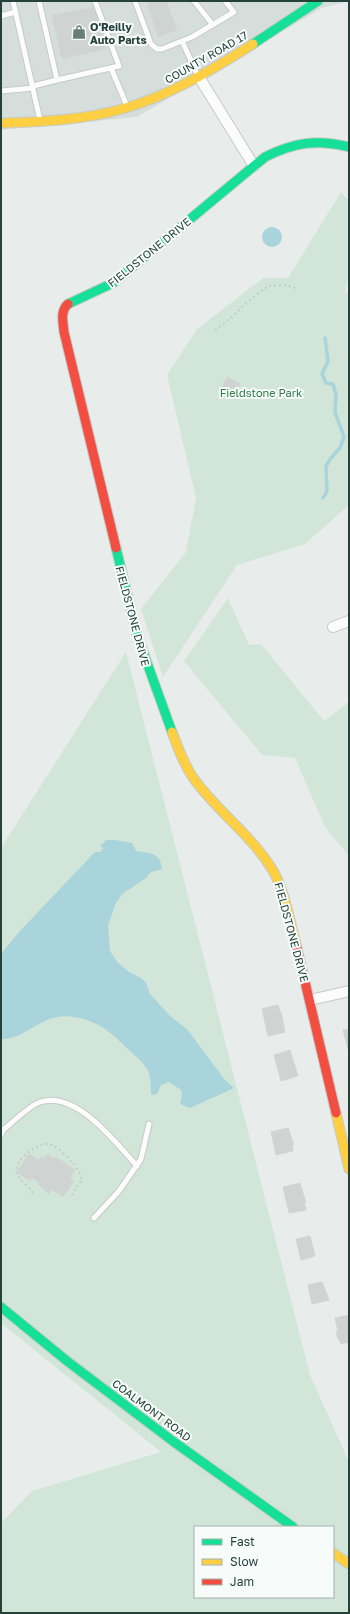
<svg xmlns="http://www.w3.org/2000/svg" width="350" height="1614" font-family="'Golos Text',sans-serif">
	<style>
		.built { fill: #d6dedb }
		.green { fill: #d1e6d8; fill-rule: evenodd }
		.water { fill: #a9d4db }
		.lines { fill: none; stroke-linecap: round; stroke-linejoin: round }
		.stream { stroke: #a9d4db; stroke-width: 3.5 }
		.building { fill: #cfd4d2; stroke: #d1d6d4 }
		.lane-casing { stroke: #c5cac8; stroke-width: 7 }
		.street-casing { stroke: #c5cac8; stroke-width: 12 }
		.fast-casing { stroke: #c3cbc8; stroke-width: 11 }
		.slow-casing { stroke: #c3cbc8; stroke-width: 11 }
		.jam-casing { stroke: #c3cbc8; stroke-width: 11 }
		.path { stroke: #c3ccca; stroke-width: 2; stroke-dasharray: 2 3; stroke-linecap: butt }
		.lane { stroke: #fcfcfc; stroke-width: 5 }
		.street { stroke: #fcfcfc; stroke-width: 10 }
		.fast { stroke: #16e098; stroke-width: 9 }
		.slow { stroke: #ffcf43; stroke-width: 9 }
		.jam { stroke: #f24e42; stroke-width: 9 }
		.labels { text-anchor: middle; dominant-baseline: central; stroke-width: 4; stroke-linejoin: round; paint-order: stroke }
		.poi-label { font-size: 11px; font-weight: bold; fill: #24423a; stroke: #f7fbf9; text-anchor: start }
		.street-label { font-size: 11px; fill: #24423a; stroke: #f7fbf9 }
		.park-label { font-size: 11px; fill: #2d7a4b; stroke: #f7fbf9 }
	</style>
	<rect width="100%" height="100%" fill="#e8edeb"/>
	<path class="built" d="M1,1H349L322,8L137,117L1,130Z"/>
	<path class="green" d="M341,192L349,201V275L345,291L349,295V505L305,544L237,565L163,677L141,609L186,552L196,498L167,375L197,329L263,278H288Z
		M228,598L249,645L261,644L324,721L349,702V856L325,827L295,758L262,755L184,661Z
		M126,652L310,1375L349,1462V1613H1V1523L32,1491L161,1452L1,1323V848ZM195,1527H333V1597H195Z"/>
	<path class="water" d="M262 237a10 10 0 1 1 20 0a10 10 0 1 1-20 0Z
		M106,840H115L132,843L136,851C150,853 160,852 162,869L151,872L146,878L122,894L115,905L108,926L110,951L117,962L129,972L141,978L146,983L150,994L170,1016L187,1029L225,1080L234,1088L190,1108L180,1104L182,1094L181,1090L169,1082L161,1085L157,1094L154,1095L151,1094C151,1088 151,1080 149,1073C144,1062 135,1056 127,1048C121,1043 115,1036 109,1032C95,1021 74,1014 57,1017C36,1021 22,1040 1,1039V954L19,932L95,852H101L103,848L100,846Z"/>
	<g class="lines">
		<path class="stream" d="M323,498L327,491L326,466L331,458L340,448L344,437L335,412L336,395L333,384L326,383L322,374L328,361L325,338"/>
	</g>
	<path class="building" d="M147,1H166L177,30L158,37Z
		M96,7L105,49L62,59L52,15Z
		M227,377L240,384L234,396L221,389Z
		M278,1005L280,1012H281L285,1032L268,1036L262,1009Z
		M349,1029V1049H348L343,1030Z
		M290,1050L298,1076L281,1081L274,1055Z
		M288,1128L294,1145H292L293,1151L276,1155L271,1132Z
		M29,1154L38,1160L42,1156L44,1158L47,1154L54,1159L55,1157L59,1160V1159L75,1170L70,1178L74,1181L63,1197L52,1189L49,1194L38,1184L39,1182L32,1178L30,1181L17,1172Z
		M300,1183L306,1203H304L306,1210L289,1213L283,1187Z
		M310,1236L315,1256L301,1260L296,1239Z
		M322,1282L329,1300L312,1304L308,1285Z
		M349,1315V1342L341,1344L339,1339H338L336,1332L338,1331L335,1318Z"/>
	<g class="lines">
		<defs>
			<path id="lane" d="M13,1L40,120
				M39,1L57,80L119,66L95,1
				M135,1L151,44L157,49H162L192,37L234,12L225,1
				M194,1L213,25
				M1,16L15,12
				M182,41L198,76
				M111,68L127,106
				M33,86L57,80
				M1,91L33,88
				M1,1135L3,1130C13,1122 29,1106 40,1102C76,1090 115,1142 137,1166
				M94,1218L119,1191L141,1159L149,1124"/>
			<path id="street" d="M199,77L254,166
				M333,627L349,621
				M310,1000L349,991"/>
			<path id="fast" d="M253,44L318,1
				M68,304L113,283L265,157C295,142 317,139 349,147
				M116,548L137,635L172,732
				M1,1307L67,1361L174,1442L293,1527"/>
			<path id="slow" d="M1,123C41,122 83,120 122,109C169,96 212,70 253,44
				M172,732C178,748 184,765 194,779C217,811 251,835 272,869C285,891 289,919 296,944
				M336,1113L349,1169
				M333,1553L349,1564"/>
			<path id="jam" d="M68,304C60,311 63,322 64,332L116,548
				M296,944L336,1113"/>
		</defs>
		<use href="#lane" class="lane-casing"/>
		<use href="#street" class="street-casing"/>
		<use href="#fast" class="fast-casing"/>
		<use href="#slow" class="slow-casing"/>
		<use href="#jam" class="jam-casing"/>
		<path class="path" d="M215,330L231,318L246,303L268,286L286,285L298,289
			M33,1193C29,1186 19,1181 17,1173C13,1161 36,1143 48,1144C59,1145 79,1168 82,1179L72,1195"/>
		<use href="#lane" class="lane"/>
		<use href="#street" class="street"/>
		<use href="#fast" class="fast"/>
		<use href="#slow" class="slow"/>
		<use href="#jam" class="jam"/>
	</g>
	<defs>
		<symbol id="shop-bare" viewBox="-9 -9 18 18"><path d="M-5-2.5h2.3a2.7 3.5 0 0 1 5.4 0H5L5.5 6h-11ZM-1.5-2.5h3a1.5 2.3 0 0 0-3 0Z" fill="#697e78" stroke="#f7fbf9" stroke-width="2.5" paint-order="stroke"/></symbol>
	</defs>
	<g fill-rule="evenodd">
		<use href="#shop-bare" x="69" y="22" width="20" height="20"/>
	</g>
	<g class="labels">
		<g class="poi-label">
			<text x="90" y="26">O'Reilly<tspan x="90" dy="13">Auto Parts</tspan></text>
		</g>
		<g class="street-label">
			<text transform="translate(206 57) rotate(-30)">COUNTY ROAD 17</text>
			<text transform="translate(149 252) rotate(-39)">FIELDSTONE DRIVE</text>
			<text transform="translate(133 616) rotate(75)">FIELDSTONE DRIVE</text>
			<text transform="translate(292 932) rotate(75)">FIELDSTONE DRIVE</text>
			<text transform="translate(152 1410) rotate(37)">COALMONT ROAD</text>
		</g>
		<g class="park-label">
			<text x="261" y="392">Fieldstone Park</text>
		</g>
	</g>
	<rect width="350" height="1614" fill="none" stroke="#24423a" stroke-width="4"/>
	<rect x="194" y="1526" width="140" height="72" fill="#f7fbf9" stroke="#a3b1ad"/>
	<rect x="202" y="1539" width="20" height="6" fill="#16e098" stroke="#a3b1ad"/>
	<text x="230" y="1546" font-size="12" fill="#24423a">Fast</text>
	<rect x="202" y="1559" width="20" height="6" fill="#ffcf43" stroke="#a3b1ad"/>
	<text x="230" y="1566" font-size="12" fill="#24423a">Slow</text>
	<rect x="202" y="1579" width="20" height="6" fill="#f24e42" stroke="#a3b1ad"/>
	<text x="230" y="1586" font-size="12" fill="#24423a">Jam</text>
</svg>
